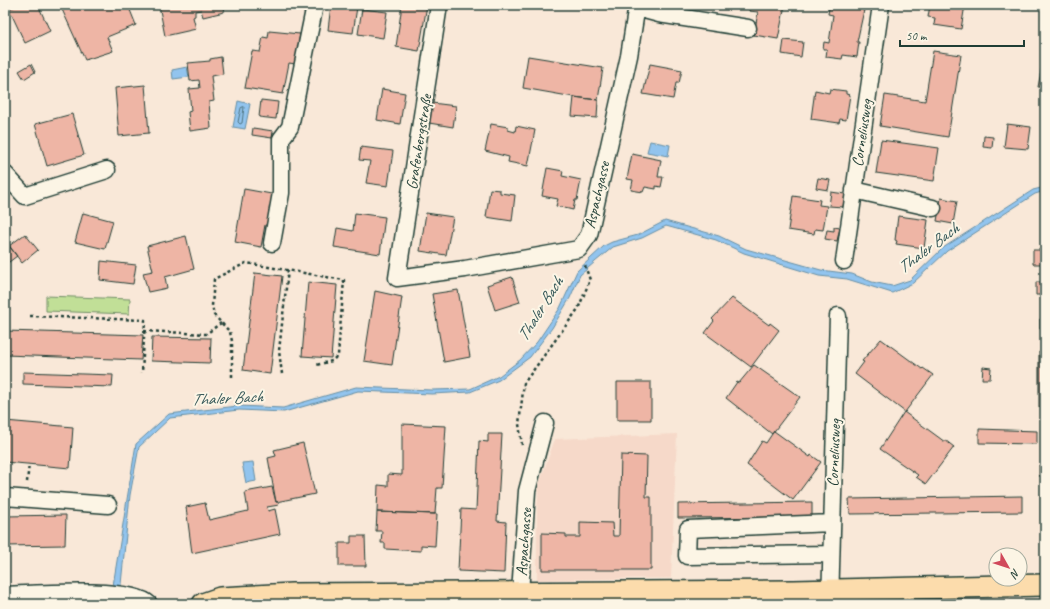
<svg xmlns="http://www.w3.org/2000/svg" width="1050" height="609" font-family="Caveat,sans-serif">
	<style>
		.built { fill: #f6d9c9 }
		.green { fill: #c1df97; stroke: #708e66 }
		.water { fill: #92c4ee; stroke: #648ea4 }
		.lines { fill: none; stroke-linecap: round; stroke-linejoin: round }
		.shore { stroke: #4d737e; stroke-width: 1 }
		.building { fill: #eeb5a5; stroke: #1f3d34 }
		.minor-casing { stroke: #1f3d34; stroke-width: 19 }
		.major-casing { stroke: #1f3d34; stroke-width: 24 }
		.path { stroke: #1f3d34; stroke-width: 2.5; stroke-dasharray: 3 3; stroke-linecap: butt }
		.minor { stroke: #fcf5e5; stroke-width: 16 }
		.major { stroke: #fcdcac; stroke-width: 21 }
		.labels { text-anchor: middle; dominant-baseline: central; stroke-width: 4; stroke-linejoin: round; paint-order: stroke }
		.street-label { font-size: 16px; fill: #1f3d34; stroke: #fcf5e5 }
		.water-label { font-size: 17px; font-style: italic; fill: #365859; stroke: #fcf5e5 }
	</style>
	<rect width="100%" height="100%" fill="#f9e8d8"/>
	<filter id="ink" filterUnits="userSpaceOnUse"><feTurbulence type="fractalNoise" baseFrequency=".025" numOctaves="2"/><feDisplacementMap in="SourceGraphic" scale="8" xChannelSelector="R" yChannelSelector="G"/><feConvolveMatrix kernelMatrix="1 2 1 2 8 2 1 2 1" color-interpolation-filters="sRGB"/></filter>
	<g filter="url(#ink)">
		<path class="built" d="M677,434L671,578L537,580V509L539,484L555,439Z"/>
		<path class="green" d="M46,296L130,299L129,314L46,311Z"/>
		<path class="water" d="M187,67L189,77L173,79L172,70Z
			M238,101L250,104L245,129L233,127Z
			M650,141L670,145L668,156L647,152Z
			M1045,187V191L1035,194L947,251L913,283L892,293L847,279L819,276L744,253L716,240L666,226L642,238L613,247L595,262L580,275L570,298L552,328L530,357L499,380L470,392L432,394L358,391L284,412L239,410L170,418L139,447L130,495L119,604H110L136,444L169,414L238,406L283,408L356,387L432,390L470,389L499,376L520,360L537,342L560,308L577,271L604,246L612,242L638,235L665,221L719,236L746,249L821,270L852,274L872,282L892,286L910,280L943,248L1033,190Z
			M253,462L256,481L246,483L242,463Z"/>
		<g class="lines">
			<path class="shore" d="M244,107L242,123L240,124L238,122L241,108Z"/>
		</g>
		<path class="building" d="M18,5H38L50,31L25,43L9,9Z
			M60,5H128L136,25L107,37L113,51L85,60Z
			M159,5H225L224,12L203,17L201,10L195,11V16L193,17L196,29L165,36Z
			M331,5L357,7L353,33L328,30Z
			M402,5H427L419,51L396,47Z
			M750,5H785L778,39L754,35L758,12L749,11Z
			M833,5L863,6L862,10H864L857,42H859L857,57L843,55L842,59L826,57L827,49H823L824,42L829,43L833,15L828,14L829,8L832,9Z
			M930,5H965L961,29L934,25L935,18L928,17Z
			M362,9L387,12L383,38L358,34Z
			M269,31L300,34L295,64L289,63L283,94L245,88L252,51L260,52L263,37L268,38Z
			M784,40L803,42L801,57L782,54Z
			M933,51L961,55L948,137L880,126L885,95L925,101Z
			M528,56L603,68L598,100L574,97L523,88Z
			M221,57L223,74L211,76L214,101L209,102L211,128L190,131L188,112L191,111L189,89L200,88L199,80L190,81L188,63L210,61V59Z
			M31,64L35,72L24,79L19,71Z
			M650,64L682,70L679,83H676L673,99L643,94Z
			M1042,66L1045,67V88L1038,87Z
			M145,85L149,133L119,136L115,88Z
			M382,89L405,93L400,124L377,120Z
			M830,89L846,91V94L850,95L846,120L840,119L839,123L811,119L815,90L829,93Z
			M574,97L598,100L597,118L572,116Z
			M261,100L278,102L276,119L259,117Z
			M432,103L456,106L453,127L429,123Z
			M72,114L84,155L47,166L35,124Z
			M491,124L508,127V130L515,132L516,126L535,130L528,166L508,162L509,157L485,151Z
			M1007,124L1031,127L1028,149L1004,147Z
			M253,128L273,131L272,138L252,135Z
			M984,136L993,137L992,148L983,147Z
			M881,140L939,148L934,181L876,173Z
			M361,147L393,151L388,186L366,183L370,161L359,160Z
			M632,154L661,160L658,177H663L661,187L656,186V189L645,187L643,192L631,190L633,180L627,179Z
			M547,168L563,171L562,176L581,180L577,200H575L573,210L556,206L558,199L542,196Z
			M818,178L830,180L828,190L816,188Z
			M244,189L277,195L271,226L265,225L261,247L235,242Z
			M490,189L500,190V193L515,195L512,221L486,217Z
			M831,192L845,194L843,207L829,206Z
			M793,196L820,200L819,205L827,206L823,230L815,229L814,234L788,230Z
			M941,198L957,201L953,224L937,221Z
			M83,213L113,221L105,249L75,242Z
			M355,213L385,217L380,254L334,247L337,228L353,231Z
			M426,213L453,217L446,255L420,251Z
			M898,216L928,220L924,248L896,244L897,241L895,240Z
			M834,227L840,228L837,241L825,239L827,230L834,231Z
			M25,234L38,250L22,263L9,246Z
			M186,236L194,269L165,277L167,288L148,292L143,273L153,271L147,246Z
			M1042,237H1045V267H1042V264H1033V250H1042Z
			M5,240L17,256L5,265Z
			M101,261L136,265L133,284L100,280Z
			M255,273L282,276L270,374L243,370Z
			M512,277L520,302L495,310L487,285Z
			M308,282L337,285L331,358L302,356Z
			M1036,282H1045V328H1040V319H1045V295H1036Z
			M458,290L470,357L444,362L432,294Z
			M375,291L402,297L392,365L364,361Z
			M732,298L769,325L770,323L779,330L751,367L705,333L714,321L712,319Z
			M5,331L143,335L141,360L5,355Z
			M152,337L211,338L210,363L151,361Z
			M881,339L922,369L923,368L933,375L905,412L855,374L864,362L862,361Z
			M1039,352H1045V407H1039Z
			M754,365L800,397L772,434L726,398L737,382L739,383Z
			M983,367L991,368L990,379H982Z
			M23,372L113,375L112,387L23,384Z
			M617,382H651V420H617Z
			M904,412L945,442V440L954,447L926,484L916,477L918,475L880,449Z
			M5,421L73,427L70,468L5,462Z
			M402,424L446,426L442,488H437L435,514L377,512L378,485L388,486V474L402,475Z
			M979,429L1037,431V444L979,443Z
			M774,431L810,457L811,455L821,462L793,500L747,465L762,441L766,443Z
			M1044,431L1045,476H1039V465L1043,466Z
			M488,434H502L497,521L506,522L504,573L458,571L461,509L476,510L479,441L488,442Z
			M303,443L315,494L276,502L268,458L276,456L274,450Z
			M621,455L647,456L646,497H651V570H542V533L566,534V537H580V522L612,523L613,536H619Z
			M272,487L276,502H278L279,505L267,507L268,511L275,509L280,534L192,553L186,507L205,503L209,520L248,511L245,492Z
			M1022,496V512L850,514L849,499Z
			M1041,496H1045V521H1041Z
			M812,502V517L678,518V504Z
			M377,512L437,514L435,546L421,545V551L385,549V543H381L382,531H376Z
			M66,515L65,545L5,546V516Z
			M351,536H365L366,566H339V543H351Z"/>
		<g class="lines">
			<defs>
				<path id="minor" d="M439,5L397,278L465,269L579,249L589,235L629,56L637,5
					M637,8L659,14L748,28
					M5,174L25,196L107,170
					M854,190L933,208
					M272,243L281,193V139L290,127L315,5
					M844,261L881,5
					M5,497L108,505
					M831,554L687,556L688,529L832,523
					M520,593L527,491L545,423
					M5,595C33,594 131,586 149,604
					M830,604L838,316"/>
				<path id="major" d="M203,604L220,598L292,594L794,591L1045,585"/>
			</defs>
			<use href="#minor" class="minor-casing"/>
			<use href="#major" class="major-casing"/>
			<path class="path" d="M30,316L145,320L142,373
				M144,331L206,334L221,323
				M282,374L279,351L288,270
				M232,377V341L230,332L214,315L212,306L214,279L246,263L344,280L338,355L332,361L316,365
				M522,445L519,424L524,383L578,309L590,280L584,263
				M27,482L29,464"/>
			<use href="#minor" class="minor"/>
			<use href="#major" class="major"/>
		</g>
	</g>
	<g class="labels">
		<g class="street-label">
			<text transform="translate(862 133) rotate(-82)">Corneliusweg</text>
			<text transform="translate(419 142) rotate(-81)">Grafenbergstraße</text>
			<text transform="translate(597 195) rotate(-77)">Aspachgasse</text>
			<text transform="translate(834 453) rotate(-88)">Corneliusweg</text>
			<text transform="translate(524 542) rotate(-86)">Aspachgasse</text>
		</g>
		<g class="water-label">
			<text transform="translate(928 248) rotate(-37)">Thaler Bach</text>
			<text transform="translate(540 309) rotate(-58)">Thaler Bach</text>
			<text transform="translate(227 398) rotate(-3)">Thaler Bach</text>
		</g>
	</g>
	<rect width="1050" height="609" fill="none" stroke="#fcf5e5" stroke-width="20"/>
	<rect x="10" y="10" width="1030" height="589" fill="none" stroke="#1f3d34" stroke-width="1.5" filter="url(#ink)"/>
	<g transform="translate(1008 567) rotate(129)"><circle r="19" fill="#fcf5e5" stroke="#a4ab9e"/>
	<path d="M0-3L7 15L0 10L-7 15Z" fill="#d1495b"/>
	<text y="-6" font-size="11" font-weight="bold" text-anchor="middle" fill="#1f3d34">N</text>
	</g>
	<path d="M900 40v6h124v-6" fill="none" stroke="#1f3d34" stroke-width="2"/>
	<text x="906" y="40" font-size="12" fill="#1f3d34" stroke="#fcf5e5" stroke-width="3" paint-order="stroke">50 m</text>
</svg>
